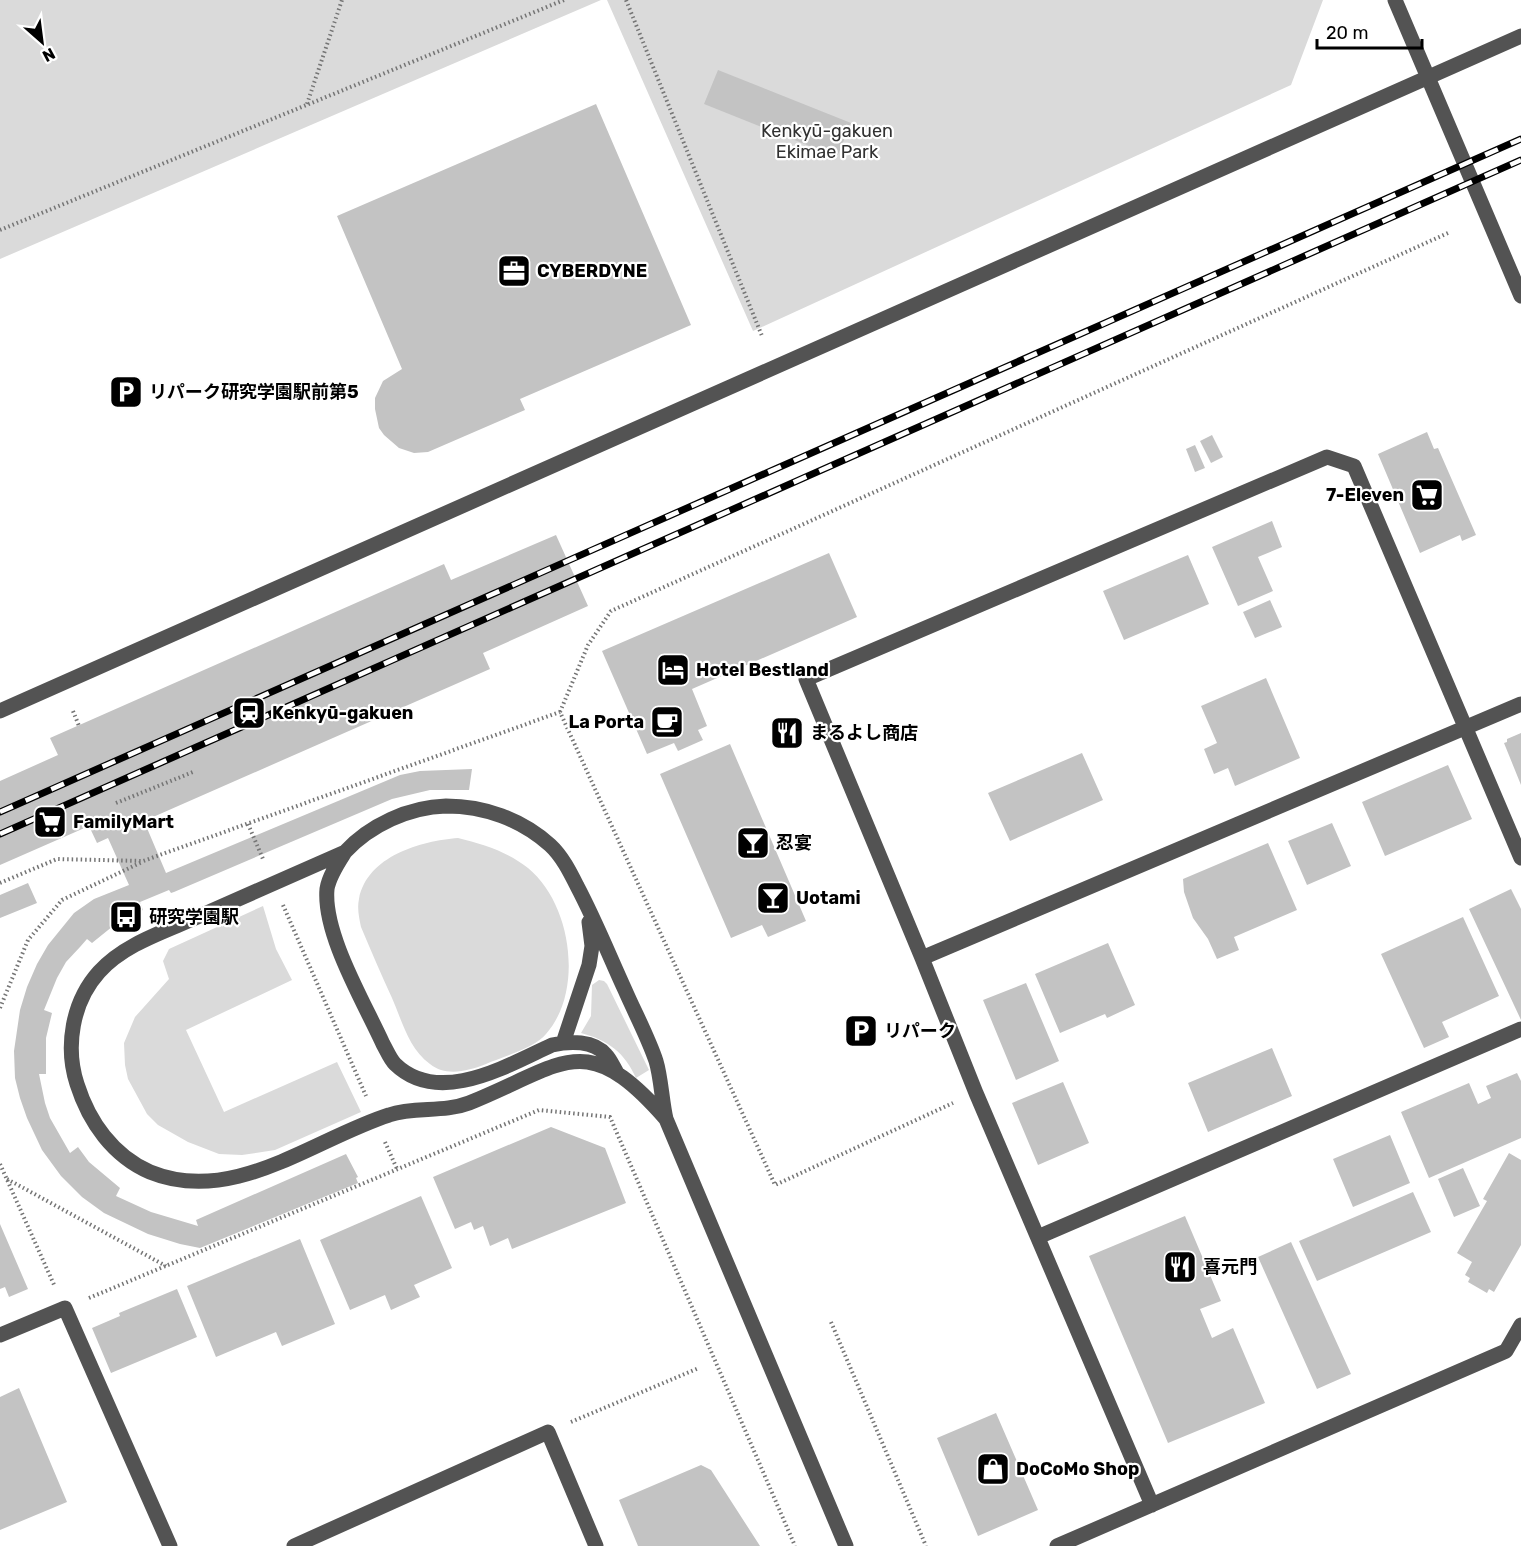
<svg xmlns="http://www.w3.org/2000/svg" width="1521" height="1546" font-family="Rubik,'Noto Sans JP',sans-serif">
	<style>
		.green { fill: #dadada }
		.building { fill: #c3c3c3 }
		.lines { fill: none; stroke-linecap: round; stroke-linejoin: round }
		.path { stroke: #757575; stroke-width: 4; stroke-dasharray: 1.5 3; stroke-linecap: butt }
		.minor { stroke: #535353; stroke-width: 15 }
		.rail-casing { stroke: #000; stroke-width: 7 }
		.rail { stroke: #fff; stroke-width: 4.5; stroke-dasharray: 14; stroke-linecap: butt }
		.labels { text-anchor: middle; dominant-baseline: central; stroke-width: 4.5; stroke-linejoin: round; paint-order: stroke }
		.park-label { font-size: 18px; fill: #313131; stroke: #fff }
		.poi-label { font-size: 18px; font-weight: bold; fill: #000; stroke: #fff; text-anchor: start }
	</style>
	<rect width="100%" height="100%" fill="#fff"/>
	<path class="green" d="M0,0H601L0,259Z
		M607,0H1323L1291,85L753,331Z
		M458,838C483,844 508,852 528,868C572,904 584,991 546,1034C535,1048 502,1057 486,1064C468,1071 446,1077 430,1064C409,1049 402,1021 392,998C381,974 371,951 361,927C359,918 357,908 359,899C367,856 421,841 458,838Z
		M263,906L276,949L292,980L186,1030L224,1112L337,1062L361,1112L275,1150L242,1155L219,1154L188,1142L158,1125L147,1114L128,1079L125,1065L124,1043L135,1017L169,979L163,961L169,949Z
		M599,980L604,981L607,984L649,1070L636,1078C625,1053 608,1040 581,1033L591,1016L592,985Z"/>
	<path class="building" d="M718,70L851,123L837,157L704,104Z
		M596,104L691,325L520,399L525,410L428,452L414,453L399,448L384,435L379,428L375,409V398L383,381L402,369L337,216Z
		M1427,432L1434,449L1438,448L1476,535L1462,541L1460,535L1420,553L1378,454Z
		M1212,435L1223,457L1211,463L1200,441Z
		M1195,445L1205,468L1195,472L1186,449Z
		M1272,521L1282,547L1258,557L1273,591L1238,606L1212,547Z
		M556,535L588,606L483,653L490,669L144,821L166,873L400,775L420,771L472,769L469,790H430L392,799L174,892L171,893L169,890L140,902L143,910L118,922L92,943L87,939L80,947L66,962L57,978L44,1010L52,1013L46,1038V1074H39L45,1103L50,1118L70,1153L78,1147L89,1162L120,1188L116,1196L151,1212L198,1226L196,1220L346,1154L358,1177L356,1178L358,1183L200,1248L180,1244L148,1234L104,1213L82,1197L61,1176L42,1150L27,1118L20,1098L15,1078L14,1051L20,1010L27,987L37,964L48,945L74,913L94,899L129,885L108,838L97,843L89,826L0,865V781L58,755L50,738L444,564L451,580Z
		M829,553L857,617L692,689L707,726L698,730L703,740L678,751L674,743L647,754L602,651Z
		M1188,555L1209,604L1124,640L1103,591Z
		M1270,600L1282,627L1255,638L1243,612Z
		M1266,678L1300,758L1235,786L1228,768L1214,774L1204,749L1217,743L1201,706Z
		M1521,733V785L1504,743L1507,742V739Z
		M730,744L806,921L768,937L762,925L731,938L660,774Z
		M1082,753L1103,800L1010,841L988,793Z
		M1448,765L1472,819L1385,856L1362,802Z
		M1332,823L1351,866L1307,885L1288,841Z
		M1268,843L1297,910L1234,937L1239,950L1217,959L1208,939L1193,918L1184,892L1183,879Z
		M28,883L37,903L0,918V895Z
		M1511,889L1521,909V1020L1469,909Z
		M1463,917L1499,996L1442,1022L1449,1037L1424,1048L1381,954Z
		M1108,943L1135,1005L1107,1018L1105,1014L1060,1033L1035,974Z
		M1026,983L1059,1061L1016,1080L983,1000Z
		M1272,1048L1292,1096L1208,1132L1188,1083Z
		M1517,1073L1521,1081V1138L1429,1178L1401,1112L1469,1083L1478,1104L1491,1098L1486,1086Z
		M1063,1082L1089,1143L1038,1165L1012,1103Z
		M551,1127L605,1148L626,1203L512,1249L508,1238L490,1246L483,1226L474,1230L471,1222L455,1229L433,1177Z
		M1390,1135L1410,1183L1353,1207L1333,1159Z
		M1509,1153L1521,1160V1245L1494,1292L1489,1289L1487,1293L1468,1282L1470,1278L1465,1275L1472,1262L1457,1253L1487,1201L1483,1199Z
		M1463,1168L1480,1206L1454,1217L1438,1179Z
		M1413,1192L1431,1232L1317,1281L1299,1241Z
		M421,1196L452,1268L414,1285L420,1297L391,1310L385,1295L350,1310L320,1240Z
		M1185,1216L1221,1301L1200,1309L1212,1338L1233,1328L1265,1403L1168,1443L1089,1256Z
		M0,1224L28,1289L9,1297L5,1287L0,1289Z
		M300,1239L335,1324L282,1346L276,1332L216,1357L187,1286Z
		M1291,1242L1351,1374L1317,1389L1258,1257Z
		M177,1289L197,1337L111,1373L92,1328L120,1316L119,1313Z
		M19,1388L67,1502L0,1530V1397Z
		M996,1413L1038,1510L978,1536L937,1438Z
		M701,1465L711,1470L760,1546H638L619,1500Z"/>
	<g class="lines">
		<path class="path" d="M626,0L762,336
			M307,104L342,0
			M0,230L564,0
			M73,711L79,726
			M560,712L588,645L611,611L1448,233
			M116,803L193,772
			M248,824L263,859
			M0,883L57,859L143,861L560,712L775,1185L953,1103
			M283,905L366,1096
			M0,1008L28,940L62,900L142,862
			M385,1142L397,1169
			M0,1164L55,1287
			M7,1179L166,1266
			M89,1298L539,1110L610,1117L795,1546
			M831,1322L926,1546
			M571,1422L699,1368"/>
		<path class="minor" d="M1395,0L1521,296
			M0,711L1521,36
			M345,852C338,863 329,876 327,889C323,934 364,1002 383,1044C387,1051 390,1059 395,1064C439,1107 508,1065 552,1045C569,1041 594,1040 606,1055C610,1059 613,1066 616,1071
			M922,958L1521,704
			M563,1043L589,965L592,946L589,922
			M666,1119C585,1026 564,1065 469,1103C443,1113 415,1106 389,1115C314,1139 233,1206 150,1172C113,1156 89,1122 77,1084C65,1047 72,1002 99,972C125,943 167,931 202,915C249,894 297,873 345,852C370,825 409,807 446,806C484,806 521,819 550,845C562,856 570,872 577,886C595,920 609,955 625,990C635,1013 648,1037 656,1061C661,1077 662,1102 666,1119L846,1546
			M1038,1237L1521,1029
			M0,1335L65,1308L170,1546
			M1152,1505L976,1093L922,958L806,679L1327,457L1354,466L1521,858
			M294,1546L548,1432L596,1546
			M1057,1546L1506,1351L1521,1325"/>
		<defs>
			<path id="rail" d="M0,812L1521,139
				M0,834L1521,160"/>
		</defs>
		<use href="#rail" class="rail-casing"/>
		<use href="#rail" class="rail"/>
	</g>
	<defs>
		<symbol id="office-square" viewBox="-11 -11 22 22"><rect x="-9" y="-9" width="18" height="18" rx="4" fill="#000" stroke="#fff"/><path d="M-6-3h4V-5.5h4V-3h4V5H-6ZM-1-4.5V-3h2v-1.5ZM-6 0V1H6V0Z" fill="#fff"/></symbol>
		<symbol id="parking-square" viewBox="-11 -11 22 22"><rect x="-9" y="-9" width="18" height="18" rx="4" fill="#000" stroke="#fff"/><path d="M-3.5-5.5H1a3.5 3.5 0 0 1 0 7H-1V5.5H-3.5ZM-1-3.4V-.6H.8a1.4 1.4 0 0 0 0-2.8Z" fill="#fff"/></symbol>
		<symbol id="supermarket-square" viewBox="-11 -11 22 22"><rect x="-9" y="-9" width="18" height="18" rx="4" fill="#000" stroke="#fff"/><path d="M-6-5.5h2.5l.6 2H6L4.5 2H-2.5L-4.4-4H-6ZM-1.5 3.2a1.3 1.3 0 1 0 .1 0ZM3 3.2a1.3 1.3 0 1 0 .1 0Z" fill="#fff"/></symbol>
		<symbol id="hotel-square" viewBox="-11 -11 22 22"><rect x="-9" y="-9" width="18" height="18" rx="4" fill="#000" stroke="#fff"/><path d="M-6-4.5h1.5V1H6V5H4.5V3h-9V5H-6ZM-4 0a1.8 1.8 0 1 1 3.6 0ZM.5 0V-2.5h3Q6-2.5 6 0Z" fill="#fff"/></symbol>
		<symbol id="station-square" viewBox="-11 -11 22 22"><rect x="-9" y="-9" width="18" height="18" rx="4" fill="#000" stroke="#fff"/><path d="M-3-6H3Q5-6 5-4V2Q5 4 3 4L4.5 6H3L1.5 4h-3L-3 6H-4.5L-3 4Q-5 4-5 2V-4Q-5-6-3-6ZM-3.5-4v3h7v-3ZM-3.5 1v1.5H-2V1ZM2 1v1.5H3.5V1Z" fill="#fff"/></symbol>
		<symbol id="cafe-square" viewBox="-11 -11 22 22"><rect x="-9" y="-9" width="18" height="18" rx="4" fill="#000" stroke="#fff"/><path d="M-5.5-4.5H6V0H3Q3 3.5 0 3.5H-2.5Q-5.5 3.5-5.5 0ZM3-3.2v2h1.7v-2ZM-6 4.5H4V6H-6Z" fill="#fff"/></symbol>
		<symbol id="restaurant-square" viewBox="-11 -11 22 22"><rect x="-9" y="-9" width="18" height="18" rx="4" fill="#000" stroke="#fff"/><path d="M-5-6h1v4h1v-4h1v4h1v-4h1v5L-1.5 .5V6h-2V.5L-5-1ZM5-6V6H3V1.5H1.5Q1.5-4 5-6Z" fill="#fff"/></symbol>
		<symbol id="bar-square" viewBox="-11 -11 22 22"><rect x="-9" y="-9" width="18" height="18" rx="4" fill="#000" stroke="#fff"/><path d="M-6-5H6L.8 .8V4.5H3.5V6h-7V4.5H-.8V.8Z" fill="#fff"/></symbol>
		<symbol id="bus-square" viewBox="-11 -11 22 22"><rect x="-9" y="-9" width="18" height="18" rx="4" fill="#000" stroke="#fff"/><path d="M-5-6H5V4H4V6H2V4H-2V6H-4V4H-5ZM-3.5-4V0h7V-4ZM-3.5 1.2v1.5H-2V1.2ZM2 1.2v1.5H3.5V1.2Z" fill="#fff"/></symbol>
		<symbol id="shop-square" viewBox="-11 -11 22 22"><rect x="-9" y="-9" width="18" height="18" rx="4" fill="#000" stroke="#fff"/><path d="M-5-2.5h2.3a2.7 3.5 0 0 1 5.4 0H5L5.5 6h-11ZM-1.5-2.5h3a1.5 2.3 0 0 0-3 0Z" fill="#fff"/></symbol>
	</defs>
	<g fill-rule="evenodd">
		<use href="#office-square" x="495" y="252" width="38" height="38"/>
		<use href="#parking-square" x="107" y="373" width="38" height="38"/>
		<use href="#supermarket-square" x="1408" y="476" width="38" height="38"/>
		<use href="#hotel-square" x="654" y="651" width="38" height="38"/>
		<use href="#station-square" x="230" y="694" width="38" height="38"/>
		<use href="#cafe-square" x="648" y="703" width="38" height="38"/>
		<use href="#restaurant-square" x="768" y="714" width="38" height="38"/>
		<use href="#supermarket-square" x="31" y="803" width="38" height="38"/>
		<use href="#bar-square" x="734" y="824" width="38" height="38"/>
		<use href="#bar-square" x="754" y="879" width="38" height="38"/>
		<use href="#bus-square" x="107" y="898" width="38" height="38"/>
		<use href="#parking-square" x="842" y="1012" width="38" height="38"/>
		<use href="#restaurant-square" x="1161" y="1248" width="38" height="38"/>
		<use href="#shop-square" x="974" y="1450" width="38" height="38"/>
	</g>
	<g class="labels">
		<g class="park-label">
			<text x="827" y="131">Kenkyū-gakuen<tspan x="827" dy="21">Ekimae Park</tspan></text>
		</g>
		<g class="poi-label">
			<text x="537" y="271">CYBERDYNE</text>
			<text x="149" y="392">リパーク研究学園駅前第5</text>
			<text x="1404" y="495" text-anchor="end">7-Eleven</text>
			<text x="696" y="670">Hotel Bestland</text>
			<text x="272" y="713">Kenkyū-gakuen</text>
			<text x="644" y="722" text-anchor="end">La Porta</text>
			<text x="810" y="733">まるよし商店</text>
			<text x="73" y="822">FamilyMart</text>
			<text x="776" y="843">忍宴</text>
			<text x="796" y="898">Uotami</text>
			<text x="149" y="917">研究学園駅</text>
			<text x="884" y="1031">リパーク</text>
			<text x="1203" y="1267">喜元門</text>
			<text x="1016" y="1469">DoCoMo Shop</text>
		</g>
	</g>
	<g transform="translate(42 42) rotate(152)" stroke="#ffffff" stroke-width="4.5" paint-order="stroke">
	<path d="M0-4.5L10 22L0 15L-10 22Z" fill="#000000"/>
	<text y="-9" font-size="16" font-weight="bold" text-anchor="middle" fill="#000000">N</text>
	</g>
	<path d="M1317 39v9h105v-9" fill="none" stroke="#000000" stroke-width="3"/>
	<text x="1326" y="39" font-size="18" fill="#000000" stroke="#ffffff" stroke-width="4.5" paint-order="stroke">20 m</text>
</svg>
